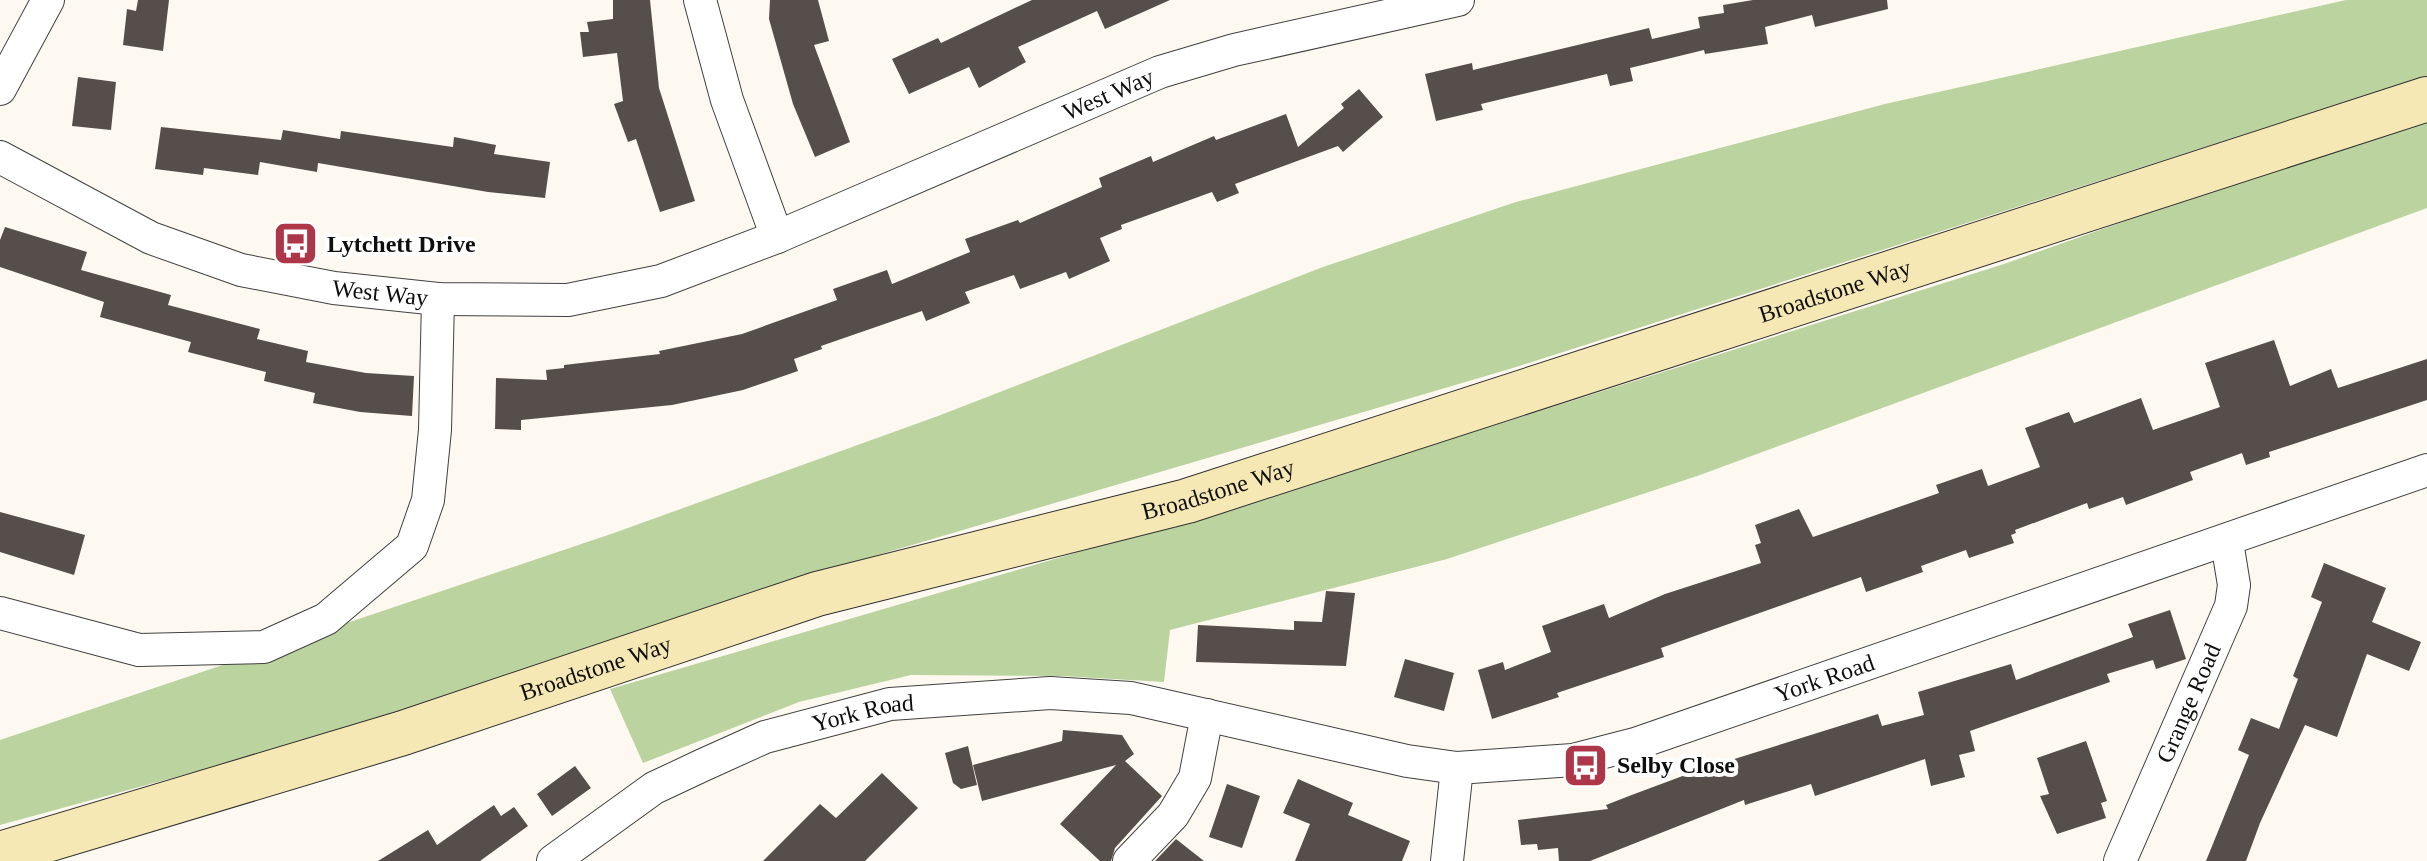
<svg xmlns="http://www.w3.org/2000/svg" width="2427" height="861" font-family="Georgia,serif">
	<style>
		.forest { fill: #bbd39f }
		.building { fill: #554e4b }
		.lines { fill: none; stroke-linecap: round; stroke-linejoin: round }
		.street-casing { stroke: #414141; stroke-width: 34 }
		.secondary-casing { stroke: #303030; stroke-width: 46 }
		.street { stroke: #fff; stroke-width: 32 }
		.secondary { stroke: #f5e8b4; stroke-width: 44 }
		.labels { text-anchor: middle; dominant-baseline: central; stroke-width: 8; stroke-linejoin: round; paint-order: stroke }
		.street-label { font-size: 24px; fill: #0e0e0e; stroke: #fff }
		.poi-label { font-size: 24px; font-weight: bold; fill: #0e0e0e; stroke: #fff; text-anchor: start }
	</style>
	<rect width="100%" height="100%" fill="#fdf9f0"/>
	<path class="forest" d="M2346,0H2427V76L1513,368L749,593L330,735L0,825V740L614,533L938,416L1323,267L1516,202L1885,104Z
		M2427,114V208L1700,475L1447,559L1170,630L1164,682L1063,676L911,675L799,702L643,763L610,689L1284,492L2004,264Z"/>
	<path class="building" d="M138,0H169L163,51L123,45L127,9L136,11Z
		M613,0H650L659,88L695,201L660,212L636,139L628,142L614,104L623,101L617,53L583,57L580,32H589L587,22L613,19Z
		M770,0H818L829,41L814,45L850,142L815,157L793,104L769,19Z
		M1032,0H1170L1105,29L1097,11L1018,47L1026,62L979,88L969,67L909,94L892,59L938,38L941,43Z
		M1753,0H1887L1888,9L1815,27L1812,15L1765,27L1768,44L1705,54L1704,50L1630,68L1633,81L1610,86L1607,74L1481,104L1483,110L1436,121L1425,74L1472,63L1473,70L1649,28L1652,39L1700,28L1698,17L1724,13L1723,5Z
		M78,77L116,82L111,130L72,126Z
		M1359,89L1383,117L1343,152L1338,146L1235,184L1239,193L1217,202L1212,192L1121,225L1122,229L1100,238L1110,261L1069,279L1066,272L1020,289L1014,275L965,292L970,303L926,321L922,311L821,346L822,349L794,359L798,371L743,390L672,405L521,420V430L495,429L496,378L547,380L546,370L564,368V365L660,354L659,351L742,334L837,300L833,289L887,270L892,284L970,252L965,239L1018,220L1020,223L1102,187L1099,178L1151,156L1153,162L1214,136L1216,140L1286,114L1298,147L1344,108L1341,104Z
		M161,127L281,140L283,130L340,139L341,131L453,147L454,137L496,145L494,154L550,162L545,198L488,192L318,163L317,172L260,162L258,175L204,168L203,175L155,169Z
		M5,227L87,252L81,270L171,295L168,305L260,329L257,339L308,351L306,362L366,373L414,376L412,416L360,412L313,403L315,393L264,381L266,372L188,352L191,342L100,317L104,302L0,267V240Z
		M2274,340L2290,386L2331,369L2338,388L2427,359V400L2269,452L2270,457L2246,465L2242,453L2190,472L2193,480L2126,505L2123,497L2089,509L2087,503L2015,530L2016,533L2011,535L2014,543L1969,558L1966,550L1921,566L1923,572L1866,592L1861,577L1661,648L1664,657L1557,693L1559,697L1492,719L1478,670L1503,662L1505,670L1551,652L1542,626L1604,604L1609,618L1665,594L1761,563L1755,545L1761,543L1755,525L1799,509L1813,537L1939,493L1936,485L1982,469L1988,486L2040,467L2025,428L2069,412L2074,423L2141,398L2153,430L2220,407L2205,363Z
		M0,512L85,535L74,575L0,552Z
		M2324,563L2386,588L2372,622L2421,642L2409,671L2367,654L2337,737L2305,725L2260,823L2246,861H2206L2249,755L2238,750L2251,718L2279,729L2298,679L2293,676L2322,602L2311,597Z
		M1326,591L1355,593L1346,666L1196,662L1198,625L1294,630V621L1322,622Z
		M2170,610L2186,659L2156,669L2153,660L2107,674L2110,682L1970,731L1975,751L1959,755L1965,777L1931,786L1925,759L1815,796L1811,784L1745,805L1744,800L1590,861H1559L1558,848L1538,850L1537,844L1521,845L1518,820L1608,809L1606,805L1629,796L1696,771L1878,714L1882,726L1924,715L1918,692L2011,664L2016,680L2133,637L2128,624Z
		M1405,659L1454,673L1444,711L1394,697Z
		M1063,730L1122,735L1134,754L1125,761L1162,796L1115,848L1111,861H1100L1060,824L1116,765L982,801L973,765L1062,741Z
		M2086,741L2107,801L2101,803L2106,818L2057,834L2040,796L2049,794L2037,758Z
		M968,746L977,785L961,789L953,783L945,753Z
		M575,766L591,788L552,816L537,794Z
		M882,773L918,808L865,861H763L820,804L836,818Z
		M1298,779L1353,803L1348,815L1410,841L1402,861H1295L1310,824L1283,813Z
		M1227,784L1260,796L1242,848L1209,837Z
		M494,805L501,816L514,807L528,826L480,861H378L428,830L437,845Z
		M1176,839L1204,861H1155Z"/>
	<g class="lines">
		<defs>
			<g id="street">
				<path d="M700,0L727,100L777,237"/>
				<path d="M0,89L48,0"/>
				<path id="s1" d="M0,157L151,238L241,270L334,288L438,299L568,300L661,281L777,237L1160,72L1234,50L1458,0"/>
				<path d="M0,613L139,650L264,647L326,619L412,546L428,500L435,430L438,299"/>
				<path id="s2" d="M553,861L654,788L703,765L765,737L890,704L1050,693L1131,698L1407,761L1457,768L1573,760L1635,744L2427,470"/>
				<path d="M1129,861L1173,815L1195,778L1207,715"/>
				<path d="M1447,861L1457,768"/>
				<path id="s3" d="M2120,861L2231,606L2234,585L2227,542"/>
			</g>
			<g id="secondary">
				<path id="s4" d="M0,854L403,733L817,594L1187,501L2427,99"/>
			</g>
		</defs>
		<use href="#street" class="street-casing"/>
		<use href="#secondary" class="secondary-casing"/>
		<use href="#street" class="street"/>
		<use href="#secondary" class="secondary"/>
	</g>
	<defs>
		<symbol id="bus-square" viewBox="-11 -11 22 22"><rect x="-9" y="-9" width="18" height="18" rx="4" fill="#ad3748" stroke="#fff"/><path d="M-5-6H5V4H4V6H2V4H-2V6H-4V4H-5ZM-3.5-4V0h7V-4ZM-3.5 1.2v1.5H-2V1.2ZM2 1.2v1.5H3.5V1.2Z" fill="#fff"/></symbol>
	</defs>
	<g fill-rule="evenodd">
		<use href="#bus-square" x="270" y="218" width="51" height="51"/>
		<use href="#bus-square" x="1560" y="740" width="51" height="51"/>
	</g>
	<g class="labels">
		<g class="street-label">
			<text stroke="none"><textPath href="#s1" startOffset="1176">West Way</textPath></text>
			<text stroke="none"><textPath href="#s1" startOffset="408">West Way</textPath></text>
			<text stroke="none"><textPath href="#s4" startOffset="1920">Broadstone Way</textPath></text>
			<text stroke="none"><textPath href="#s4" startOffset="1272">Broadstone Way</textPath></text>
			<text stroke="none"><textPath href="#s4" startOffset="624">Broadstone Way</textPath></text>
			<text stroke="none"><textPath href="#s2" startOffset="1332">York Road</textPath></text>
			<text stroke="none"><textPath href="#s3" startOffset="172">Grange Road</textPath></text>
			<text stroke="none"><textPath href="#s2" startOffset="348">York Road</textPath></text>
		</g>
		<g class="poi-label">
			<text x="327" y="244">Lytchett Drive</text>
			<text x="1617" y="765">Selby Close</text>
		</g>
	</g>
</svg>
